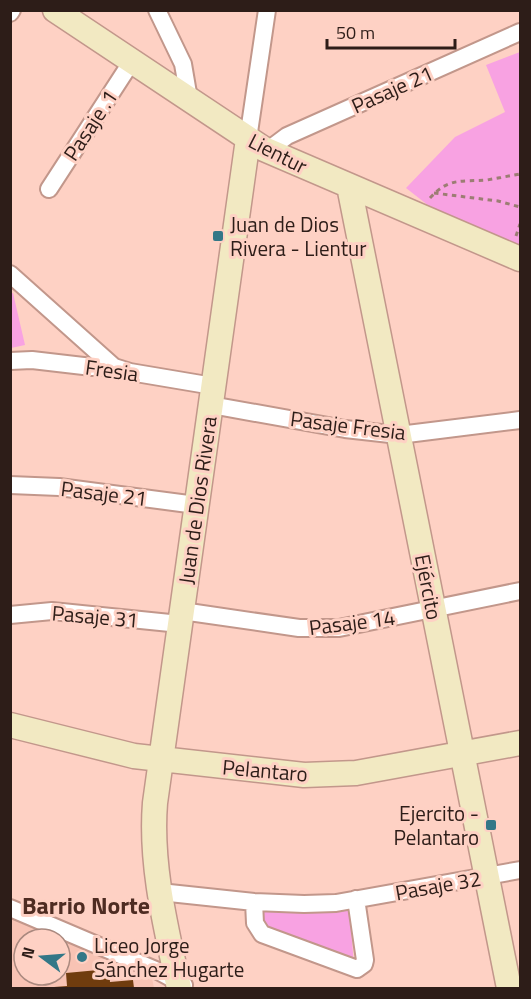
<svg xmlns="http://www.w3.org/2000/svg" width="531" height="999" font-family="'Titillium Web',sans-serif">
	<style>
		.built { fill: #f8c3b4; fill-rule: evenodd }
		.green { fill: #f8a2e2 }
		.building { fill: #703c0e }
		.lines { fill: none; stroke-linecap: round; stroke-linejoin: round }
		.street-casing { stroke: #c2978b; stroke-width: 20 }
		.secondary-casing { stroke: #c2978b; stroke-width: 27 }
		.path { stroke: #9c7d73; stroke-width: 3; stroke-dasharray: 4.5 4.5; stroke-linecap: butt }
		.street { stroke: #fff; stroke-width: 16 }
		.secondary { stroke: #f2e9c2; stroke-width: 24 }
		.poi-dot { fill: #337787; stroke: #fed1c4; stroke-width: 2 }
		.labels { text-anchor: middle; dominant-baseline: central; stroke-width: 6; stroke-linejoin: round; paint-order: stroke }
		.street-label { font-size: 21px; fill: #2d1d18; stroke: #fed1c4 }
		.poi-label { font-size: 21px; fill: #2d1d18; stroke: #fed1c4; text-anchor: start }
		.quarter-label { font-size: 24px; font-weight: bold; fill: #4e2c22; stroke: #fed1c4 }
	</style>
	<rect width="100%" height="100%" fill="#fed1c4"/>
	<path class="built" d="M10,917L152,978L154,988H11ZM24,939H60V975H24Z"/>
	<path class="green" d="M520,52V246L429,206L406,188L455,137L505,112L486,65Z
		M13,293L25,345L11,348L10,294Z
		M268,907L349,908L354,964L262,927V912Z"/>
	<path class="building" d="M109,969L110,982L133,980L134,988H54V987L67,986L66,973Z"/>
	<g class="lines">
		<defs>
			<path id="street" d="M157,10L183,64L189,99
				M10,13L12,10
				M248,139L267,10
				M267,151L287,136L520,32
				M49,189L132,61
				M10,274L114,367
				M10,361L32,360L92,367H114L130,372L213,386
				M211,405L345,429L399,435L520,420
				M10,485L59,487L196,505
				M182,611L299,628H339L520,591
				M10,615L52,611L180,624
				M160,892L254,902L304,904L336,903L520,870
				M254,902L255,923L262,934L357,969L364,964L365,960L356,899
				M10,908L158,971L184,985"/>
			<path id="secondary" d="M55,10L264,149L520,259
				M349,186L509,988
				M10,725L134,756L304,775L356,773L520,743
				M179,988C166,928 150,865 155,803L248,139"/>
		</defs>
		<use href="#street" class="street-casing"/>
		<use href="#secondary" class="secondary-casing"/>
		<path class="path" d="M434,193L498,201L520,207
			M430,198C449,177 462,182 487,180C498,178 509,176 520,174
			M516,236L520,224"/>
		<use href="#street" class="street"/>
		<use href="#secondary" class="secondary"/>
	</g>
	<g class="poi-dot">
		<rect x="212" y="230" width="12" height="12" rx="3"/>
		<rect x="485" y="819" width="12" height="12" rx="3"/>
		<circle cx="82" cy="957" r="6"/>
	</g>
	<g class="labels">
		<g class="street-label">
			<text transform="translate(392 89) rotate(-24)">Pasaje 21</text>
			<text transform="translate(90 125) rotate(-57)">Pasaje .1</text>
			<text transform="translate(278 153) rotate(27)">Lientur</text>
			<text transform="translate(112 370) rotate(8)">Fresia</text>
			<text transform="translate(348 425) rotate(7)">Pasaje Fresia</text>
			<text transform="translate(104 493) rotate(7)">Pasaje 21</text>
			<text transform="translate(197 500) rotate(-82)">Juan de Dios Rivera</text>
			<text transform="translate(429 587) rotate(79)">Ejército</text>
			<text transform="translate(95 616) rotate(5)">Pasaje 31</text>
			<text transform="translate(352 622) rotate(-7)">Pasaje 14</text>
			<text transform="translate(265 770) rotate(5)">Pelantaro</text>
			<text transform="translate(438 885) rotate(-10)">Pasaje 32</text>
		</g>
		<g class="poi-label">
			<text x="230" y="224">Juan de Dios<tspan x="230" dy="24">Rivera - Lientur</tspan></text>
			<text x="479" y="813" text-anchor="end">Ejercito -<tspan x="479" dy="24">Pelantaro</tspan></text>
			<text x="94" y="945">Liceo Jorge<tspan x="94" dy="24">Sánchez Hugarte</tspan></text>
		</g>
		<g class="quarter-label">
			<text x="86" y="905">Barrio Norte</text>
		</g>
	</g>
	<rect width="531" height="999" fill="none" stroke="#2d1d18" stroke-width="24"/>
	<g transform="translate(42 957) rotate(286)"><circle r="28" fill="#fed1c4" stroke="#aa897f" stroke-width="1.5"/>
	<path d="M0-4.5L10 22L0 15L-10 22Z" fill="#337787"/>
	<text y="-9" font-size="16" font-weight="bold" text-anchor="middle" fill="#2d1d18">N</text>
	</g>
	<path d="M327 39v9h128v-9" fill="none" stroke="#2d1d18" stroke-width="3"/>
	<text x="336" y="39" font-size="18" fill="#2d1d18" stroke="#fed1c4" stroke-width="4.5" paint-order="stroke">50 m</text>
</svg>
